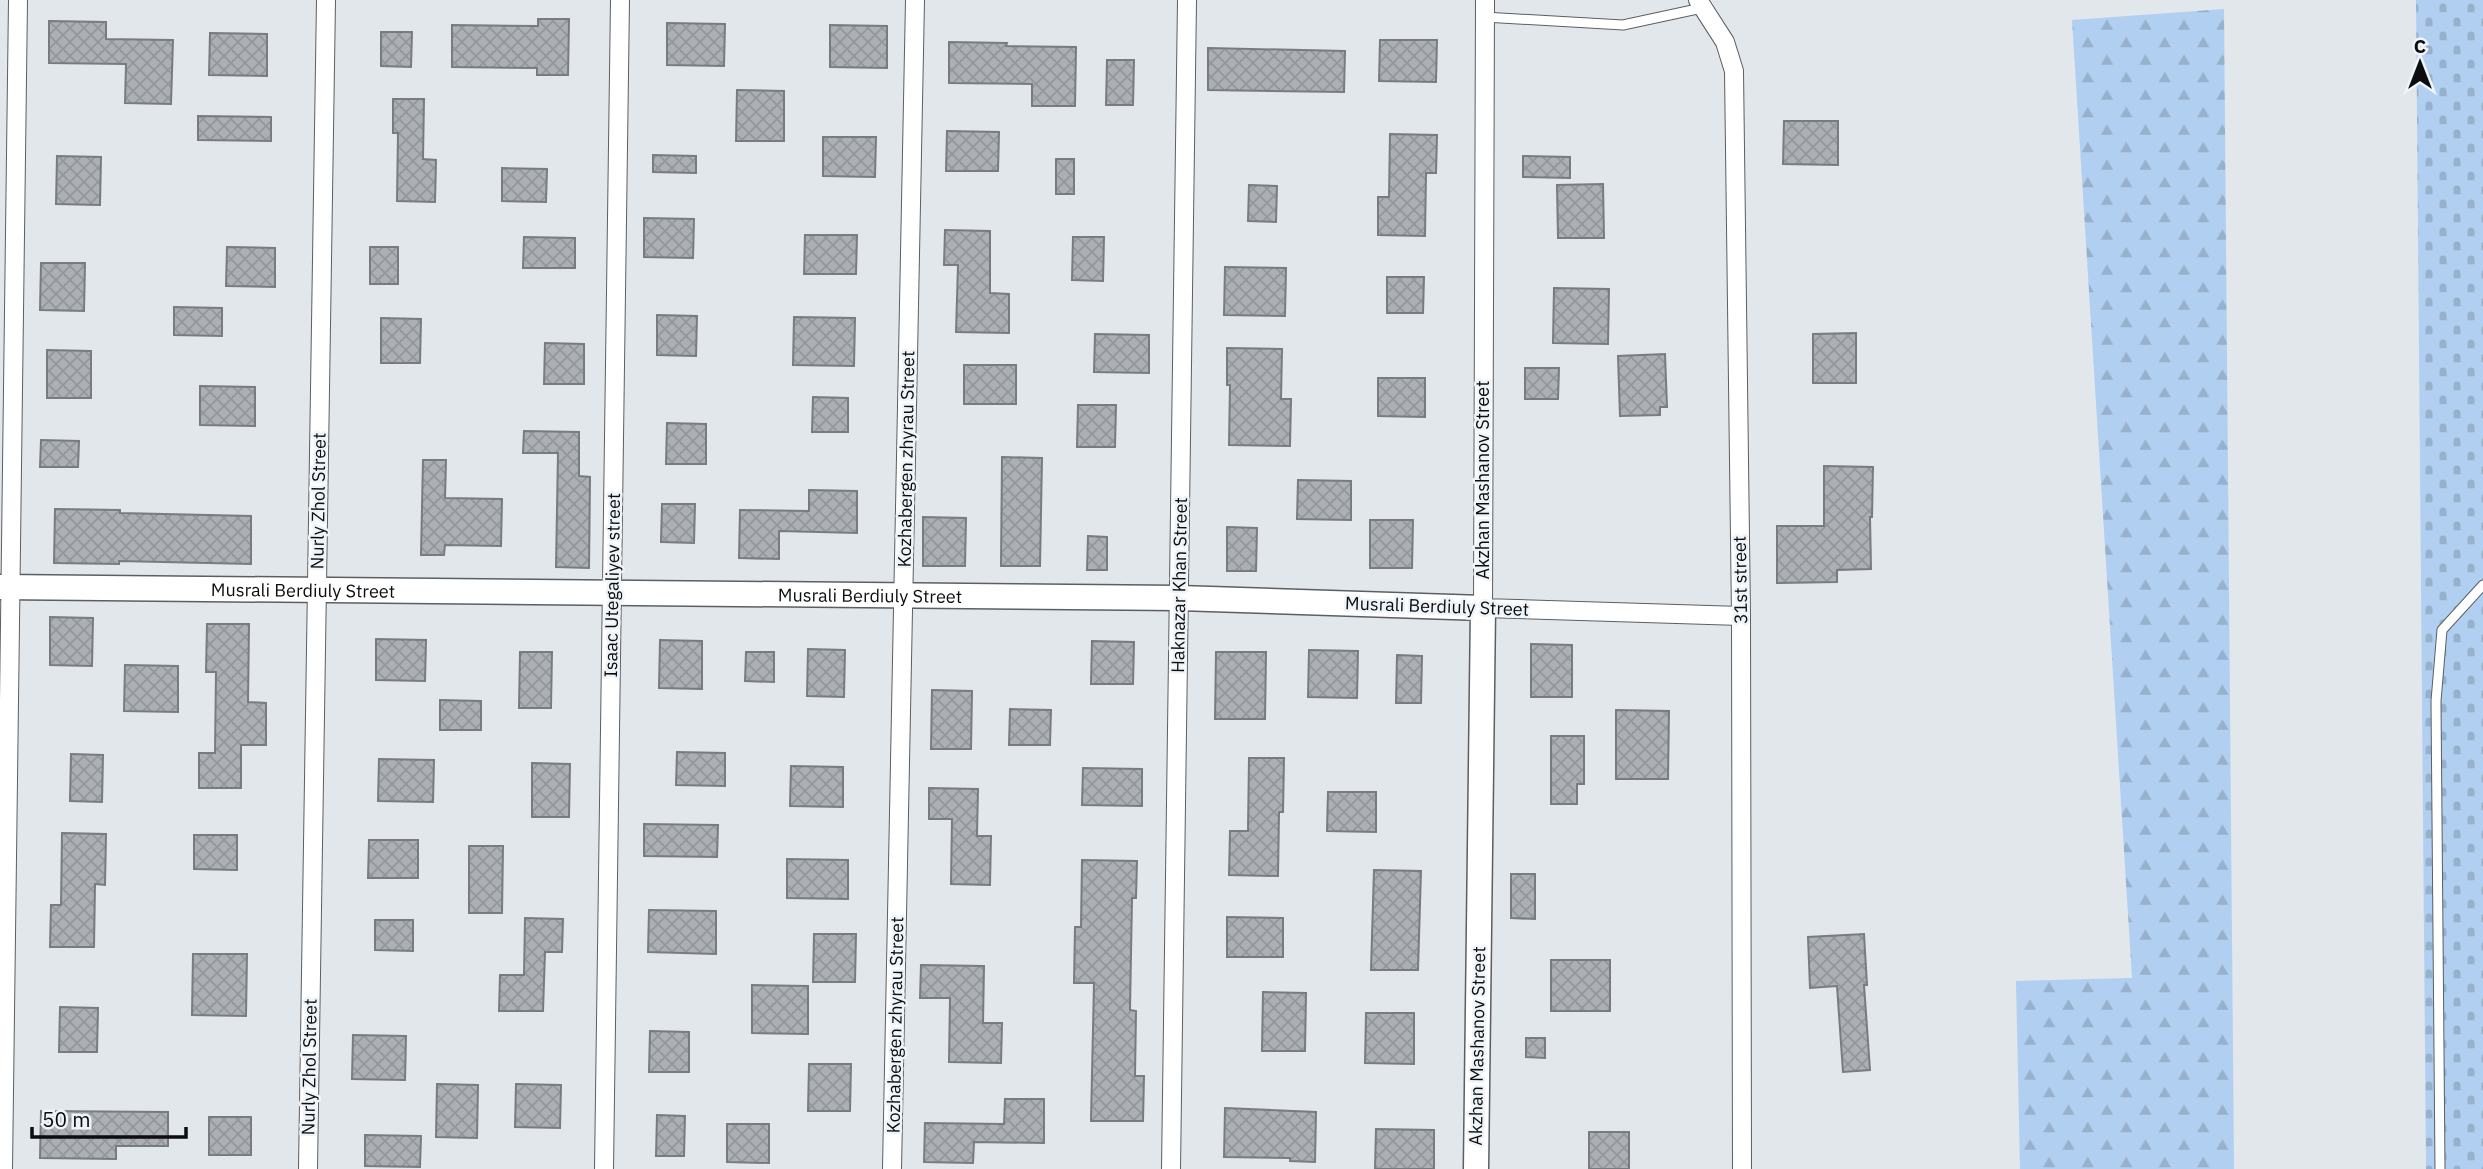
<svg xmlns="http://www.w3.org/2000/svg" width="2483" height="1169" font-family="'IBM Plex Sans',sans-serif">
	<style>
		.forest { fill: url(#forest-firs) }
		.cemetery { fill: url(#cemetery-stones) }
		.building { fill: url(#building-cross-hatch); stroke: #787c81; stroke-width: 2 }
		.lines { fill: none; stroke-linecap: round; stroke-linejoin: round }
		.lane-casing { stroke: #5b5f63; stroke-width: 11 }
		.street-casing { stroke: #5b5f63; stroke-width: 20 }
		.secondary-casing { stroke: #5b5f63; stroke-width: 27 }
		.lane { stroke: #fff; stroke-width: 9 }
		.street { stroke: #fff; stroke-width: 18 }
		.secondary { stroke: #fff; stroke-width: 24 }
		.labels { text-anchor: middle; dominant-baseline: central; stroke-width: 5; stroke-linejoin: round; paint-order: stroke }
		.street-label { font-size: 18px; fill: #0b0d0e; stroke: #eff4f9 }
	</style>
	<defs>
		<pattern id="forest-firs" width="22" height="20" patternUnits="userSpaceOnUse" patternTransform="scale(1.75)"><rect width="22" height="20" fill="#b1cff1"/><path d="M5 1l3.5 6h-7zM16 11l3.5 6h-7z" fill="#97b1cd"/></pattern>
		<pattern id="cemetery-stones" width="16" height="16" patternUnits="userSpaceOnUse" patternTransform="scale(1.75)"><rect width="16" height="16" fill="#b1cff1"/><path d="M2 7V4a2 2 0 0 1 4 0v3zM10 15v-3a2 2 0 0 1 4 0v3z" fill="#97b1cd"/></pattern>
		<pattern id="building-cross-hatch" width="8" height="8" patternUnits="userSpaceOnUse" patternTransform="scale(1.75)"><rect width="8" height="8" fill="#acb0b5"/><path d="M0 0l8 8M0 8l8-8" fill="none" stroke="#93969a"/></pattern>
	</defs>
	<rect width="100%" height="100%" fill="#e2e7ec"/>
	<path class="forest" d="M2224,9L2234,1169H2020L2016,981L2132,978L2072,20Z"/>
	<path class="cemetery" d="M2416,0H2483V1169H2426Z"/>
	<path class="building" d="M538,19H569L568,75H537V68L452,67V25L538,26Z
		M49,21L106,22V39L173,40L171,104L125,103L126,64L49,63Z
		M667,23L725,24L724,66L667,65Z
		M830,25L887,26V68L830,67Z
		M381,32H412L411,67L381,66Z
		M210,33L267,34V76L209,75Z
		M1380,40H1437L1436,82L1379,81Z
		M949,42L1007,43L1006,46L1076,47L1075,106H1032V84L949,83Z
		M1208,48L1345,51L1344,92L1208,90Z
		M1107,60H1134L1133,105H1106Z
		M737,90L784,91V141H736Z
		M393,99H424L423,159L436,160L435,202L397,201L398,133H393Z
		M198,116L271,117V141L198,140Z
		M1784,121H1838V165L1783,164Z
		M947,131L999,132L998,171H946Z
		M1390,134L1437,135L1436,173H1426L1425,236L1378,235V197H1389Z
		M823,137H876L875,177L823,176Z
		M653,155L696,156V173L653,172Z
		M57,156L101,157L100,205L56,204Z
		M1523,156L1570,157V178L1523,177Z
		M1056,159H1074V194H1056Z
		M502,168L547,169L546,202L502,201Z
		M1603,184L1604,238H1558L1557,185Z
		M1249,185L1277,186L1276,222L1248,221Z
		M644,218L694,219L693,258L644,257Z
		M945,230L990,231V293L1009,294V333L956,332L958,265H944Z
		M805,235H857L856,274H804Z
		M524,237L575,238V268H523Z
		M1073,237H1104L1103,281L1072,280Z
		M227,247L275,248V287L226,286Z
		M370,247H398V284H370Z
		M41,263H85L84,311L40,310Z
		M1225,267L1286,268L1285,316L1224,315Z
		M1387,277H1424L1423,313H1387Z
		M1554,288L1609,289L1608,344L1553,343Z
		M174,307L222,308V336L174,335Z
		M657,315L697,316L696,356L657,355Z
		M794,317L855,318L854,366L793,365Z
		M381,318L421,319L420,363H381Z
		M1856,333V383H1813V334Z
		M1095,334L1149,335V373L1094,372Z
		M545,343L584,344V384H544Z
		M1227,348L1282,349L1281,399H1291L1290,446L1229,445L1230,385H1227Z
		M47,350L91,351V398H47Z
		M1665,354L1667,407H1660V415L1620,416L1618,356Z
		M964,365H1016V404H964Z
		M1525,368H1559L1558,399H1525Z
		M1378,378H1425V417L1378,416Z
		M200,386L255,387V426L200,425Z
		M813,397L848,398V432H812Z
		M1078,405H1116L1115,447H1077Z
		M667,423L706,424V464H666Z
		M524,431L579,432V476L590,477L589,568L556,567L558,453H523Z
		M41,440L79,441L78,467H40Z
		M1002,457L1042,458L1040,566H1001Z
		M423,460H446L445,498L502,499L501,546L445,545L444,555H421Z
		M1824,466L1873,467L1872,517H1870L1871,569L1837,570V582L1777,583V526H1824Z
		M1298,480L1351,481V520L1297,519Z
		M809,490L857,491V533L779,531V559L739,558L740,510L809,511Z
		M662,504H695L694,543L661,542Z
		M55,509L120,510V513L251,516V564L119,561V564L54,563Z
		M923,517L966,518L965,566H923Z
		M1370,520H1413L1412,568H1370Z
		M1227,527L1257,528L1256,571H1227Z
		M1088,536L1107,537V570H1087Z
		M50,617L93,618L92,666L50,665Z
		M207,624H249L248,702L266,703V745H241V788H199V753H215L216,672H206Z
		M376,639L426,640L425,681L376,680Z
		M660,640L702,641V689L659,688Z
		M1092,641L1134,642L1133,684H1091Z
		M1531,644L1572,645V697H1531Z
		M808,649L845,650L844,697L807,696Z
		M1309,650L1358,651L1357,698L1308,697Z
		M520,652H552L551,708H519Z
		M746,652H774V682L745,681Z
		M1216,652H1266L1265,719H1215Z
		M1397,655L1422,656L1421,703H1396Z
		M125,665L178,666V712L124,711Z
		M932,690L972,691L971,749H931Z
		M440,700L481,701V730H440Z
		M1010,709L1051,710L1050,745H1009Z
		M1616,710L1669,711L1668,779H1616Z
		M1551,736H1584V784H1577V804H1551Z
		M677,752L725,753V786L676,785Z
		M71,754L103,755L102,802L70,801Z
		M1249,758H1284L1283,812H1279L1278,876L1229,875L1230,831H1248Z
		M379,759L434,760L433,802L378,801Z
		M532,763L570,764L569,817H532Z
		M791,766L843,767V807L790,806Z
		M1083,768L1142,769V806L1082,805Z
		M929,788L978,789L977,836H991L990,885L951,884L952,819H929Z
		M1328,792H1376V832L1327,831Z
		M644,824L718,825L717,857L644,856Z
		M62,833L106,834L105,885L95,884L94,947H50L51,905H61Z
		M194,835H237V870L194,869Z
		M369,840H418V878H368Z
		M469,846H503L502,913H469Z
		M787,859L848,860V899L787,898Z
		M1082,860L1137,861L1136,898H1132L1130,1010L1136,1011L1135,1076H1144L1143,1121H1091L1094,983H1074L1075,927H1081Z
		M1374,870L1421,871L1418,970H1371Z
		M1511,874H1535V919L1511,918Z
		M649,910L716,911V954L648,952Z
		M1227,917L1283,918V957H1227Z
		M525,918L563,919L562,952H545L543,1011H499L500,975H524Z
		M375,920H413V951L375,950Z
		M814,934H856L855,982H813Z
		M1864,934L1867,985H1864L1870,1070L1843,1072L1837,986L1810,988L1808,937Z
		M193,954H247L246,1016L192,1015Z
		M1551,960H1610V1011H1551Z
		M921,965L984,966L983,1023H1002L1001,1063L949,1062L950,998H920Z
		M752,985L808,986V1034L752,1033Z
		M1263,992L1306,993L1305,1051H1262Z
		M60,1007L98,1008L97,1052H59Z
		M1366,1013H1414V1064L1365,1063Z
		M650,1031L689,1032V1072H649Z
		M353,1035L406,1036L405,1080L352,1079Z
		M1526,1038H1545V1058L1526,1057Z
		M809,1064H851L850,1111H808Z
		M437,1084L478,1085L477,1138L436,1137Z
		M516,1084L561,1085L560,1128L515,1127Z
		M1005,1099H1044V1143L974,1142L973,1163L924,1162L925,1123L1004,1124Z
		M1225,1108L1316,1112L1315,1162L1290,1161V1158L1224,1157Z
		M41,1111L168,1112V1146H116V1159L40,1158Z
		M657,1115L685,1116L684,1156H656Z
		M209,1117H251V1155H209Z
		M727,1124H769V1163L727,1162Z
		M1376,1129L1434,1130V1169H1375Z
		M1589,1132H1629V1169H1589Z
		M365,1135L421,1136L420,1167L365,1166Z"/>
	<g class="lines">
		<defs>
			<path id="lane" d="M1484,17L1623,25L1702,8
				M2440,1169L2436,701L2442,630L2483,585"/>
			<path id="street" d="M1485,0L1483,608L1741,616
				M1698,0L1725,42L1734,71L1741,616L1742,1169
				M3,1169L18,0
				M308,1169L326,0
				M604,1169L620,0
				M892,1169L915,0
				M1171,1169L1187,0"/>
			<g id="secondary">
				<path id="s1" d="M0,587L1179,598L1483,608L1476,1169"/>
			</g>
		</defs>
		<use href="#lane" class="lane-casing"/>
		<use href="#street" class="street-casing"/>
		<use href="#secondary" class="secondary-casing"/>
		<use href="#lane" class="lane"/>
		<use href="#street" class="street"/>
		<use href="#secondary" class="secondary"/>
	</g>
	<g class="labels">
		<g class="street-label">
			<text transform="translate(906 459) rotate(-89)">Kozhabergen zhyrau Street</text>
			<text transform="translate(1482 480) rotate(-90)">Akzhan Mashanov Street</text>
			<text transform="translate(318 501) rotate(-89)">Nurly Zhol Street</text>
			<text transform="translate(1740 580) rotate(-91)">31st street</text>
			<text transform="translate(612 585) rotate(-89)">Isaac Utegaliyev street</text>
			<text transform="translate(1179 585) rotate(-89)">Haknazar Khan Street</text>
			<text stroke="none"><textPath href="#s1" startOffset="303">Musrali Berdiuly Street</textPath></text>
			<text stroke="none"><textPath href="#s1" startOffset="870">Musrali Berdiuly Street</textPath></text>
			<text transform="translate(1437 606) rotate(2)">Musrali Berdiuly Street</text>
			<text transform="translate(895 1025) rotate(-89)">Kozhabergen zhyrau Street</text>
			<text transform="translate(1477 1046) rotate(-89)">Akzhan Mashanov Street</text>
			<text transform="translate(309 1067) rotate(-89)">Nurly Zhol Street</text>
		</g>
	</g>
	<g transform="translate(2420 63)" stroke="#eff4f9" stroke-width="5" paint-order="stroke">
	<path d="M0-5L12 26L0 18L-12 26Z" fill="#0b0d0e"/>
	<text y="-10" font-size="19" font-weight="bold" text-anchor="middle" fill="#0b0d0e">С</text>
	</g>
	<path d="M32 1127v10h154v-10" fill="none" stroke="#0b0d0e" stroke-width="3.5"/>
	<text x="42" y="1127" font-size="21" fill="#0b0d0e" stroke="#eff4f9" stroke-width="5" paint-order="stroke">50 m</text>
</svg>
